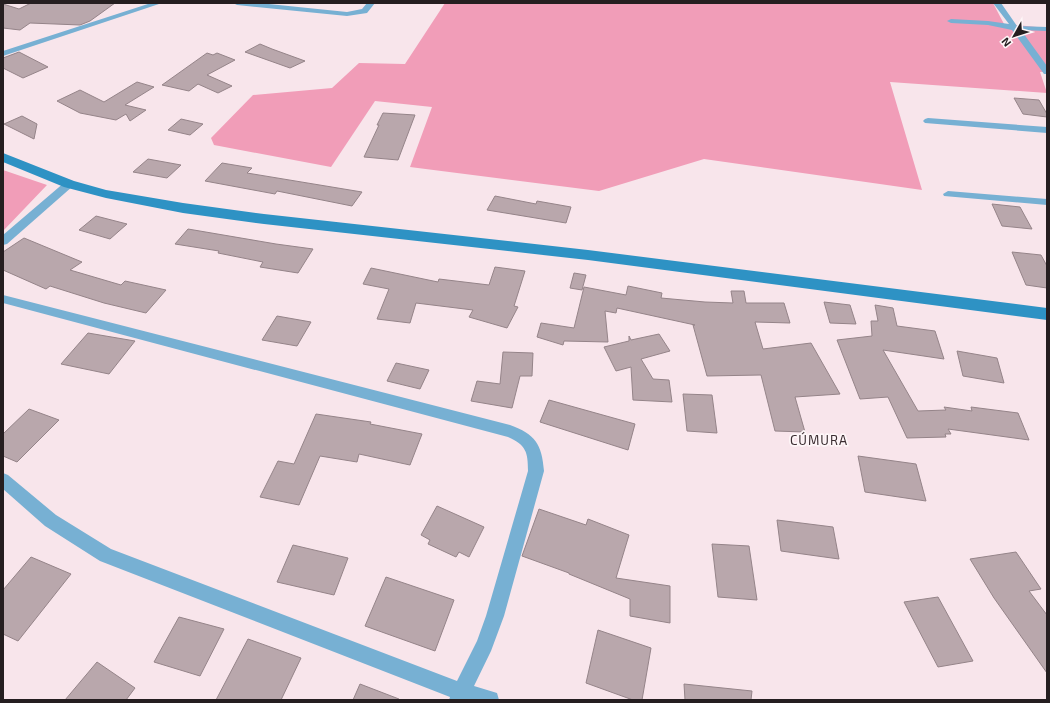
<svg xmlns="http://www.w3.org/2000/svg" width="1050" height="703" font-family="'Exo 2',sans-serif">
	<style>
		.green { fill: #f19db8 }
		.building { fill: #b9a7ac; stroke: #958489 }
		.lines { fill: none; stroke-linecap: round; stroke-linejoin: round }
		.minor { fill: #77b0d3; fill-rule: evenodd }
		.secondary { fill: #2e92c4; fill-rule: evenodd }
		.labels { text-anchor: middle; dominant-baseline: central; stroke-width: 3.5; stroke-linejoin: round; paint-order: stroke }
		.neighbourhood-label { font-size: 13px; letter-spacing: 1px; fill: #3b2d31; stroke: #fef6f8 }
	</style>
	<rect width="100%" height="100%" fill="#f8e5eb"/>
	<path class="green" d="M445,3H993L1004,24L1047,28V72H1040L1047,93L890,82L922,190L704,159L599,191L410,167L432,107L375,101L331,167L214,145L211,138L253,95L332,88L359,63L405,64Z
		M3,170L47,185L3,231Z"/>
	<path class="building" d="M31,3H115L90,21L80,25L30,23L20,30L3,28V4L19,9Z
		M260,44L272,49L305,61L290,68L245,52Z
		M19,52L48,67L23,78L3,68V58Z
		M207,53L213,55L217,53L235,60L207,75L232,86L218,93L198,84L189,91L162,85Z
		M137,82L154,87L125,105L146,110L130,121L126,114L116,120L80,113L57,101L80,90L104,102Z
		M1014,98L1039,100L1047,114V117L1023,114Z
		M383,113L415,115L398,160L364,157L379,125H377Z
		M22,116L37,124L34,139L4,124Z
		M181,119L203,124L190,135L168,130Z
		M148,159L181,165L167,178L133,172Z
		M222,163L252,168L247,173L362,192L352,206L277,191L275,194L205,181Z
		M495,196L536,204L537,201L571,207L566,223L487,210Z
		M992,204L1020,207L1032,229L1002,226Z
		M96,216L127,224L110,239L79,230Z
		M188,229L276,244L313,249L298,273L260,267L263,262L218,253L219,251L175,244Z
		M24,238L82,262L70,270L121,285L125,281L166,290L146,313L104,303L50,286L46,289L3,270V252Z
		M1012,252L1041,255L1047,266V288L1026,285Z
		M495,267L525,271L514,306L518,307L507,328L469,317L473,310L416,303L410,323L377,319L389,289L363,284L371,268L438,282L439,279L489,285Z
		M574,273L586,275L582,290L570,288Z
		M628,286L662,293L661,298L705,302L733,303L731,291H744L746,303H784L790,323L755,322L763,349L811,343L840,394L795,397L805,432L775,431L761,375L707,376L693,325H695L617,308L616,313L605,311L608,342L564,341L563,345L537,337L541,323L574,328L584,287L626,295Z
		M824,302L850,305L856,324L830,323Z
		M875,305L893,308L897,326L935,331L944,359L883,350L918,411L946,410L944,407L972,411L971,407L1018,413L1029,440L948,429L951,434H945L946,437L907,438L888,397L860,399L837,340L872,336L871,321H878Z
		M277,316L311,322L297,346L262,340Z
		M88,333L135,341L109,374L61,364Z
		M659,334L670,351L641,359L653,379L669,380L672,402L633,400L631,367L616,371L604,347L629,341V336L631,340Z
		M957,351L997,358L1004,383L963,376Z
		M503,352L533,353L532,376H520L512,408L471,401L477,381L500,384Z
		M396,363L429,370L420,389L387,381Z
		M683,394L712,395L717,433L687,431Z
		M549,400L635,424L628,450L540,422Z
		M29,409L59,420L17,462L3,456V434Z
		M316,414L371,422L370,424L422,434L410,465L359,454L357,462L320,456L299,505L260,497L278,461L294,464Z
		M858,456L916,464L926,501L865,492Z
		M437,506L484,527L469,557L459,552L456,557L428,544L430,540L421,535Z
		M539,509L586,525L588,519L629,535L616,578L670,586V623L630,616V599L569,574V573L522,556Z
		M777,520L833,527L839,559L781,551Z
		M712,544L749,546L757,600L718,597Z
		M293,545L348,558L334,595L277,582Z
		M1016,552L1041,589L1029,591L1047,615V673L994,598L970,559Z
		M31,557L71,574L18,641L3,634V590Z
		M386,577L454,600L435,651L365,626Z
		M938,597L973,661L938,667L904,602Z
		M179,617L224,629L200,676L154,662Z
		M598,630L651,648L642,700H633L586,683Z
		M248,639L301,658L281,700H216Z
		M97,662L135,688L126,700H65Z
		M360,684L399,699V700H353Z
		M684,684L752,691L751,700H685Z"/>
	<g class="lines">
		<path class="minor" d="M151,3H162L3,56V51Z
			M233,3H259L347,12L362,9L367,3H375L367,13L347,16L237,5Z
			M993,3H1001L1017,26L1047,27V31L1021,30L1047,66V74H1044L1012,30L988,25L951,23L947,21L951,19L988,21L1009,24Z
			M928,118L1047,127V133L925,123L923,121L925,119Z
			M69,181L74,184L73,186L7,244L3,245V235L65,182Z
			M948,191L1047,199V205L944,196L943,194Z
			M3,295L510,425C535,434 542,444 544,471L504,616L491,651L474,686L497,693L499,700H449L450,697L100,561L45,526L3,489V473L8,475L56,515L111,549L457,681L477,641L486,616L528,471C528,452 526,445 508,437L3,303Z"/>
		<path class="secondary" d="M3,153L74,181L106,190L183,203L264,214L588,250L1047,308V320L588,260L264,224L183,213L106,198L64,187L3,162Z"/>
	</g>
	<g class="labels">
		<g class="neighbourhood-label">
			<text x="819" y="440">CÚMURA</text>
		</g>
	</g>
	<rect width="1050" height="703" fill="none" stroke="#251e20" stroke-width="8"/>
	<g transform="translate(1014 36) rotate(231)" stroke="#fef6f8" stroke-width="3" paint-order="stroke">
	<path d="M0-3L7 15L0 10L-7 15Z" fill="#251e20"/>
	<text y="-6" font-size="11" font-weight="bold" text-anchor="middle" fill="#251e20">N</text>
	</g>
</svg>
